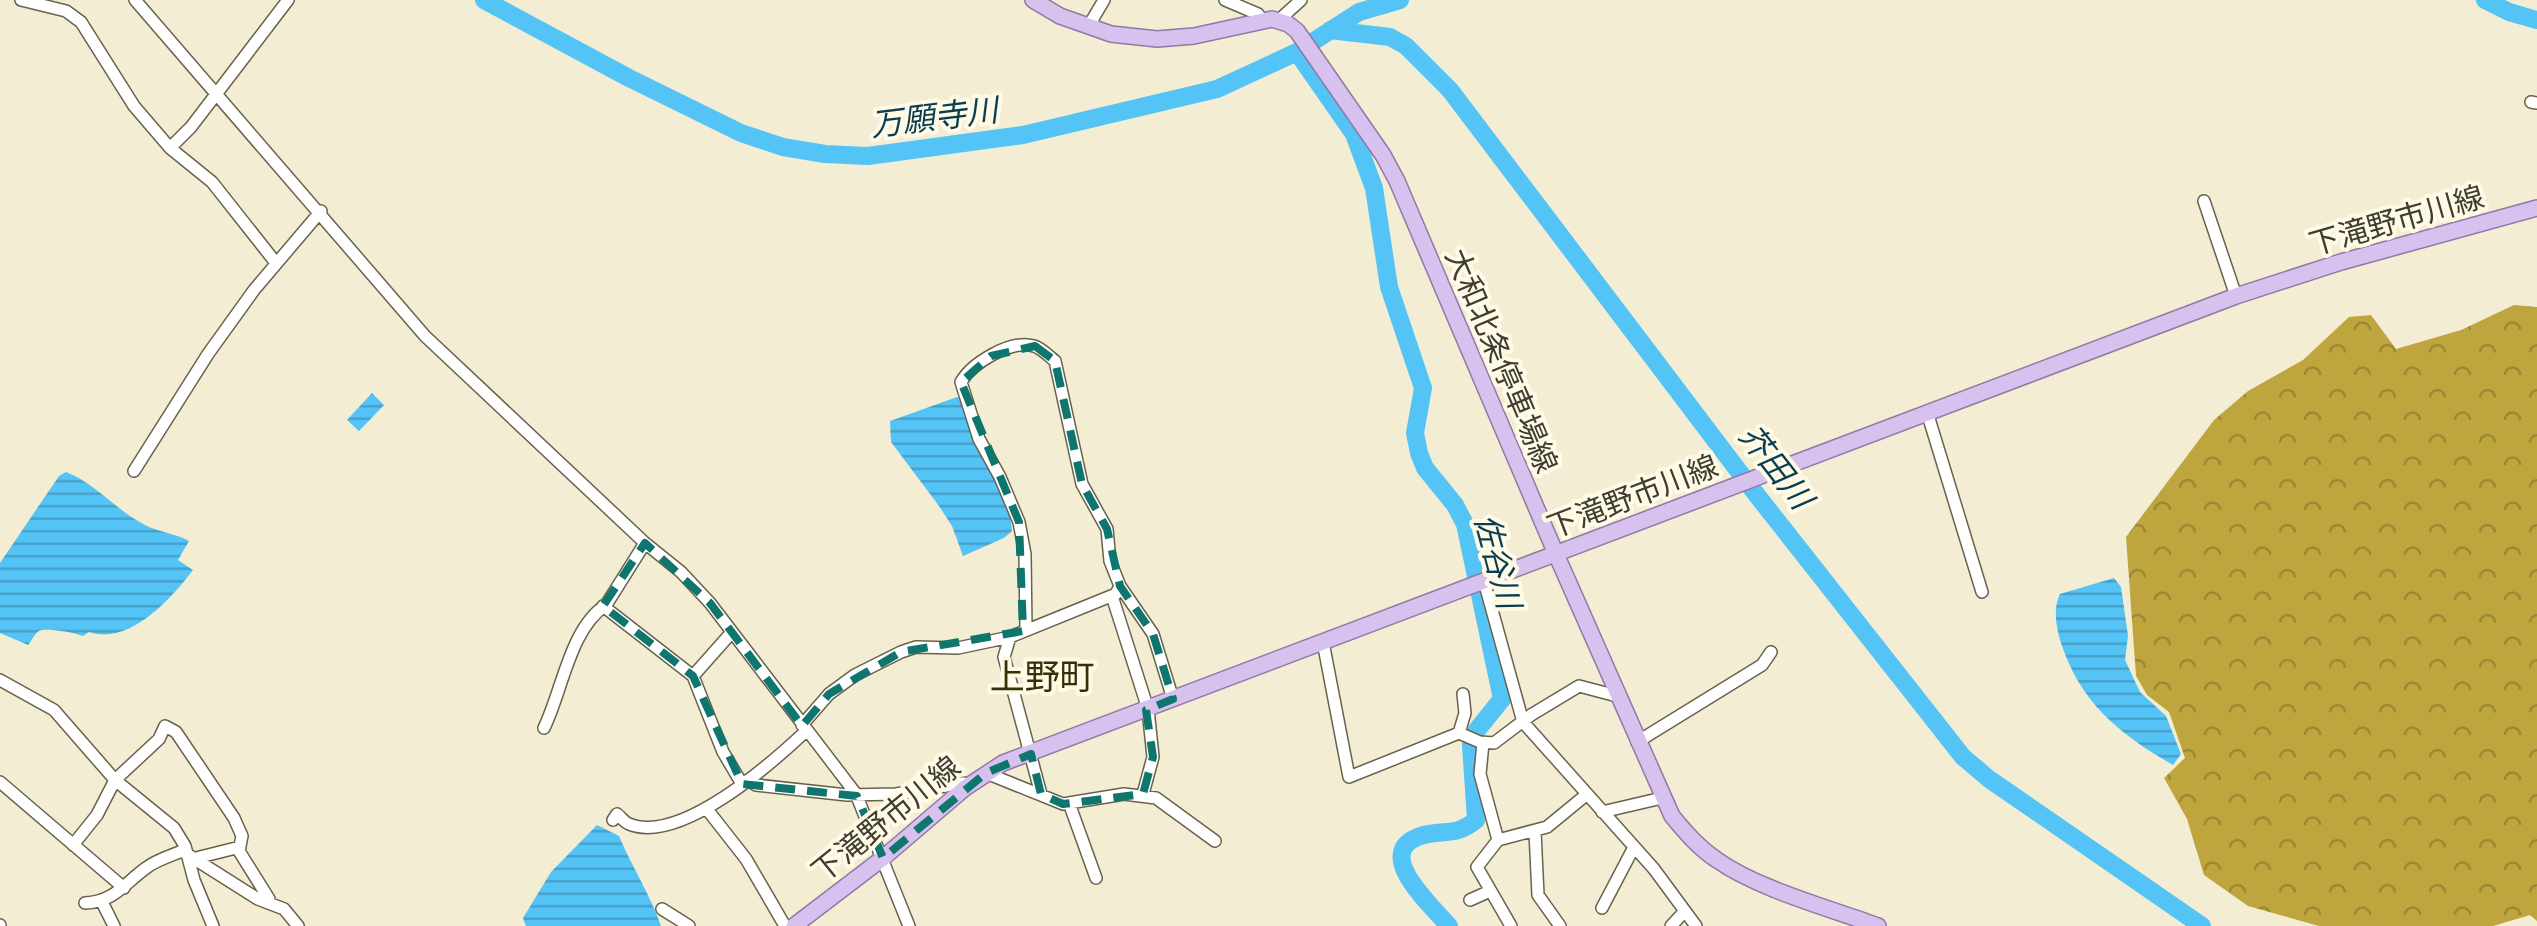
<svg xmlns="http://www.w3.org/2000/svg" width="2537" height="926" font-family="Lato,'Noto Sans JP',sans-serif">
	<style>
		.forest { fill: url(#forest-crowns) }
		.water { fill: url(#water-rules) }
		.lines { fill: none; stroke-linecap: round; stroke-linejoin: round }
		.river { stroke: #54c4f7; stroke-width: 18 }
		.minor-casing { stroke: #68624d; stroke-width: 14 }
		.major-casing { stroke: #9178a5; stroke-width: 18 }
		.minor { stroke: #fff; stroke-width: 11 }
		.major { stroke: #d7c1ee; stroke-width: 15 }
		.marked { fill: none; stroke: #0f766e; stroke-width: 8; stroke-dasharray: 20 12; stroke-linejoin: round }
		.labels { text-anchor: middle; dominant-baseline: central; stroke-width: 8; stroke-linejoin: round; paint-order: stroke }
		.street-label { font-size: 30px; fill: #3f3c32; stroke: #fffae6 }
		.water-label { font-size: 32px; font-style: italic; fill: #0b3d51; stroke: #fffae6 }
		.quarter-label { font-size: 35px; fill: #333106; stroke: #fffae6 }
	</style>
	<defs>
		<pattern id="forest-crowns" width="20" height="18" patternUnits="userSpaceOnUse" patternTransform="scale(2.5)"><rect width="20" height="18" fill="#bfa53e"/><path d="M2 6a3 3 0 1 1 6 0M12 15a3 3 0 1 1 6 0" fill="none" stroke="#9d8835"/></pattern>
		<pattern id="water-rules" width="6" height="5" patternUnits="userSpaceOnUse" patternTransform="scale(2.5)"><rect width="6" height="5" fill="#54c4f7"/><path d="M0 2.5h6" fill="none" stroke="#47a0c9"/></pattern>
	</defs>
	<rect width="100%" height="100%" fill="#f3edd3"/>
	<path class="forest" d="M2514,305L2537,307V921L2530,915L2493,926H2319L2248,906L2204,875L2187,819L2164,778L2185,758L2169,712L2147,695L2136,676L2126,537L2214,420L2248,391L2303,360L2349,317L2371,315L2396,349L2461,330Z"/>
	<path class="water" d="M372,393L384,405L359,431L347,420Z
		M957,397L963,399C976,432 1011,499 1012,531L1004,538L963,556L952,526L939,506L891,442L890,421Z
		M66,472C95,483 117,511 145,525C159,532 177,534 189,541L178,560L193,570C172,598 129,646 89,632L83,636C77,633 45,627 39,631C34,634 32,641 28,645L0,633V563L59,476Z
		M2114,578L2121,587L2128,636L2125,660L2140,692L2166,716L2181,754L2173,765C2118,733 2080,703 2060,640C2056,626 2053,607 2060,594Z
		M597,825L619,836C632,867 650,894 661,926H526L523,918L551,872Z"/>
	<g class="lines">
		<path class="river" d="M484,0L629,78L741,133L783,147L825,154L868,156L1023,135L1217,89L1297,52L1359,12L1400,0
			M2485,0L2509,12L2537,20
			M1330,30L1390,37L1406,46L1450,90L1756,494L1963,757L1989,779L2202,926
			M1297,52L1354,134L1374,188L1389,287L1423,388L1415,433L1419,453L1425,468L1455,505L1465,524L1502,699L1477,730L1471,745L1476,820C1455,837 1447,829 1424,835C1368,850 1432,906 1449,926"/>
		<defs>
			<path id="minor" d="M21,0L66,11L81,22L134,106L170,148L191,127L288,0
				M135,0L425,336L645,543L681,572L710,603L856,794L909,926
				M1225,0L1258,14L1262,20
				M1279,20L1301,0
				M1088,27L1104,0
				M2531,102L2537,103
				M170,148L212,182L276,263
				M2204,201L2236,296
				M1927,412L1982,592
				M134,471L208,354L254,290L321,211
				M1484,581L1523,722L1654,869L1696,926
				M1112,596L1148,709L1153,757L1143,794
				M603,606L693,676L723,752L742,784
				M1026,630L1025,554L1019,522L1000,477L979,439L961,382C972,363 1011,339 1034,346C1041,348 1049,356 1055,361L1082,484L1107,529L1110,561L1120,586L1153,634L1173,699
				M1010,637L1004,657L1041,794
				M1323,642L1349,777L1459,733L1465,713L1463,694
				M693,676L732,632
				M0,680L54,710L115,780L174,828L185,846L194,880L213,926
				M802,725L829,694L855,675L901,652L916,647L958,648L1010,637L1116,594L1120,586
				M544,728C562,692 570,628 606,605L645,543
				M1459,733L1480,742L1494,743L1531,715L1579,686L1617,696
				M1637,742L1762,665L1771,652
				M1483,743L1480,774L1498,840L1477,867L1511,926
				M986,773L1063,804L1124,794L1156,798L1215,841
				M748,780L756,785L847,795L896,794L963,783L965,788
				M0,782L124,888
				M1069,803L1096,878
				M706,808L746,859L785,926
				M1602,812L1662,798
				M613,820L617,814C621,817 624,822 629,824C680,845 772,763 806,731
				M1535,832L1538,895L1560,926
				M1498,840L1547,827L1586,795
				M73,845L97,815L115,780L159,739L165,726L176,732L234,818L242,836L239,851L269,899L268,903
				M196,858L240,847
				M1470,900L1490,891
				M102,902L114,926
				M85,903C114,902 125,883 146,868C156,860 170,856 182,851L258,899L284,909L298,926
				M1602,908L1634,847
				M662,909L689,926
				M0,925V926
				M1671,926L1684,912"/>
			<path id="major" d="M1033,0L1060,16L1111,34L1157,39L1194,36L1272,19L1288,24L1297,31L1383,155L1397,181L1556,554L1672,816C1686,833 1699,848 1717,860C1758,889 1829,908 1878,926
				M794,926L883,858L965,788L1003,763L2236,296L2341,262L2537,208"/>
		</defs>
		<use href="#minor" class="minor-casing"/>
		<use href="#major" class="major-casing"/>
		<use href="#minor" class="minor"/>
		<use href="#major" class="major"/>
	</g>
	<path class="marked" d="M1035,346L1055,361L1082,484L1107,529L1120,586L1153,634L1173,699L1146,710L1153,757L1143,794L1063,804L1041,794L1031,754L986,773L883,858L857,796L742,784L693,676L603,606L645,543L710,603L802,726L829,694L901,652L1023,631L1019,522L961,382L991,356Z"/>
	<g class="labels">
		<g class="street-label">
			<text transform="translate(2396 219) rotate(-16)">下滝野市川線</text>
			<text transform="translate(1503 360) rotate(67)">大和北条停車場線</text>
			<text transform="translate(1632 495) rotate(-21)">下滝野市川線</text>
			<text transform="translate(885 818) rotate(-39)">下滝野市川線</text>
		</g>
		<g class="water-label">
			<text transform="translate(934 116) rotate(-7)">万願寺川</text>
			<text transform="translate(1777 466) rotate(52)">芥田川</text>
			<text transform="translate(1499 561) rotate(75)">佐谷川</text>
		</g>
		<g class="quarter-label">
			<text x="1042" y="675">上野町</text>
		</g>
	</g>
</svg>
